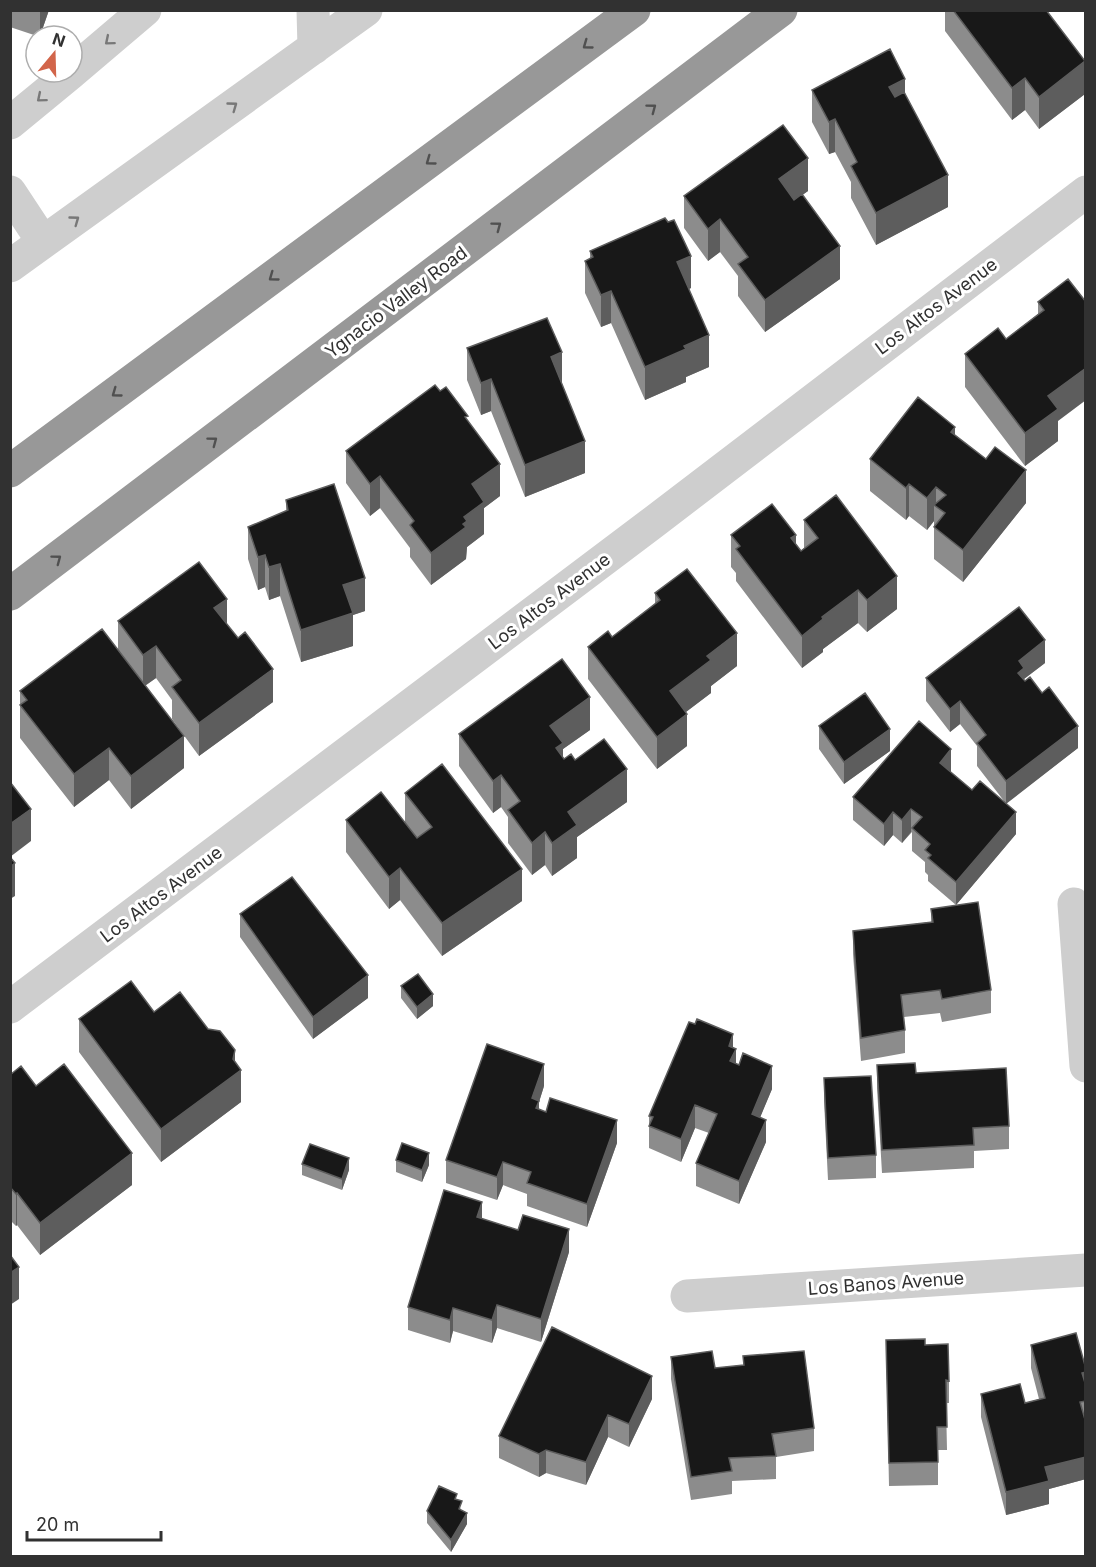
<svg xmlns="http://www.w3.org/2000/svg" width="1096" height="1567" font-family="Inter,sans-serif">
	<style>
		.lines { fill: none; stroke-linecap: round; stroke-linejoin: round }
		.minor { stroke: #cecece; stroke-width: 33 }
		.highway { stroke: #989898; stroke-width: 33 }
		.wall { fill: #8c8c8c }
		.shaded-wall { fill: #5d5d5d }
		.building { fill: #181818; stroke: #5d5d5d; stroke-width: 1.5 }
		.oneway { stroke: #787878 }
		.oneway2 { stroke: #505050 }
		.labels { text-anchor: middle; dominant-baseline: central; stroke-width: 6; stroke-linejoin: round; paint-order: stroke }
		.street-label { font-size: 18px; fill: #313131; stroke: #fff }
	</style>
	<rect width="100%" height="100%" fill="#fff"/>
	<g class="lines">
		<path class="minor" d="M313,10L314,48
			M72,72L145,10
			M10,123L72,72
			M10,192L43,242
			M10,266L366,10
			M1074,904L1086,1066
			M10,1007L651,524L1086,192
			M687,1296L1086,1270"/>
		<path class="highway" d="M10,471L634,10
			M10,594L781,10"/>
	</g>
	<path class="wall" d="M10,10H49L40,36H37L10,27Z
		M945,10H1046L1085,94L1039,129L1025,110L1012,120L945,31Z
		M812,90L905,93L948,207L876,245L851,198V182L835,152L829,154L812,122Z
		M808,191L802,195L840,279L765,332L738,296V276L720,252L708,261L684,228V196Z
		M590,251L691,288L689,289L709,367L686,377V382L645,400L611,323L601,327L585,293V261L590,259Z
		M1068,279L1058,421V441L1025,466L965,387V354L1006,339L1038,314V302Z
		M467,348L562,384L585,473L525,497L491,411L481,415L467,380Z
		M440,391L468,421L500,496L484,508V534L467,547L466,559L431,585L410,557V548L380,508L370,516L346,483V451Z
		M955,435L1026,503L963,582L934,559V521L927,530L909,516L906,520L870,491V459Z
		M286,500L365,611L353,615V646L301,662L280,596L269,600L265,587L258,590L248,559V527L286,511Z
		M804,520L897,609L867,632L858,623L823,649V652L802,668L736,581V573L731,567V535L796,544L801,551L804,548Z
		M655,593L737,666L711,686V693L686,712L687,746L657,769L588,679V647L612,637L655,604Z
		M118,621L227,624L273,702L199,756L172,719V700L156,678L145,686L184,768L131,809L109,780L74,807L20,738V691L118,650Z
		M1045,663L1024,679V681L1078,748L1006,803L1016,834L956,905L928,881V875L925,872V862L912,851V832L902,843L893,835L884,846L853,820V797L951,772L972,790L1004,801L977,766V746L960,724L950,732L926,701V678Z
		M819,726L890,751L844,784L819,749Z
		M590,730L563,749V757L564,759L575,760L627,802L577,837V858L552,876L545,865L532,875L508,843V817L501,807L493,813L459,766V734Z
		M405,793L522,901L442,956L400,900L389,909L346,852V820L405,822Z
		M931,909L991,990V1013L942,1022L940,1013L904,1017L905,1030V1053L861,1061L853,954V931L931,922Z
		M240,914L368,998L313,1039L240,937Z
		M401,986L433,1006L417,1019L401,998Z
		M154,1012L208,1029L235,1061L241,1102L161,1162L79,1052V1019Z
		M733,1048L736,1064L772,1089L760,1117L766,1142L739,1204L696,1186V1163L709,1133L695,1128L681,1162L649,1148V1116Z
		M877,1065L916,1073L1009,1126V1149L974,1151V1168L882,1173L877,1088Z
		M10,1075L36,1086L132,1185L40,1255L17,1225L16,1226L10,1220Z
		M824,1078L876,1155V1178L828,1180L824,1101Z
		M544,1086L539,1102V1109L617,1143L587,1227L527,1206V1194L503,1185L497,1200L446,1183V1160Z
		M396,1160L429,1165L422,1182L396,1172Z
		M302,1164L349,1170L342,1190L302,1175Z
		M569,1252L541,1342L497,1328L492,1343L453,1331L450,1343L408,1330V1307Z
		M886,1340L925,1345L949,1381V1403H946L947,1450H938V1485L889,1486Z
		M1031,1345L1086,1369V1479L1049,1489V1504L1006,1515L981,1417V1394L1025,1403L1039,1399L1031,1368Z
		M743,1356L814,1428V1451L776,1457V1479L732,1481V1494L691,1500L671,1379V1357L715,1368L743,1365Z
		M652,1399L629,1447L608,1437L586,1485L546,1473L539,1477L499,1458V1436Z
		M457,1500L467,1524L451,1552L427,1523V1511Z"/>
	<path class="shaded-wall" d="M40,10H49L40,36Z
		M1085,61V94L1039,129V97Z
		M1025,78V110L1012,120V88Z
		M905,79V111L889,120V87Z
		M835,119V152L829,154V122Z
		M808,158V191L779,212V179Z
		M948,175V207L876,245V213Z
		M720,219V252L708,261V229Z
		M840,246V279L765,332V300Z
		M691,256V288L677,294V262Z
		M611,291V323L601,327V295Z
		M709,335V367L686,377V382L645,400V367L684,346Z
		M562,352V384L551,357Z
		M1086,368V400L1058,421V441L1025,466V433L1048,396Z
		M491,379V411L481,415V383Z
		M955,427V459L951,432Z
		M585,441V473L525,497V465Z
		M500,464V496L484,508V534L467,547L466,559L431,585V553L472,484Z
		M1026,470V503L963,582V550Z
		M380,476V508L370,516V484Z
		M909,484V516L906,520V488Z
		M936,487V506L934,505V521L927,530V498Z
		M796,535V568L791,538Z
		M265,555V587L258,590V557Z
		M280,564V596L269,600V567Z
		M897,576V609L867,632V600Z
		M365,578V611L353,615V646L301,662V630L343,585Z
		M858,590V623L823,649V652L802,668V636L822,617Z
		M227,599V631L214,608Z
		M737,633V666L711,686V693L670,724V691L707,656Z
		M1045,640V663L1024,679V691L1018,673L1019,661Z
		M156,646V678L143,687V655Z
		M273,669V702L199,756V723Z
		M590,697V730L563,749V776L550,726Z
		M960,701V724L950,732V709Z
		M687,714V746L657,769V737Z
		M1078,726V748L1006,804V781Z
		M890,729V751L844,784V762Z
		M184,736V768L131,809V776Z
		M109,748V780L74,807V774Z
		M951,749V772L940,785V763Z
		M627,769V802L577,837V858L552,876V843L568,812Z
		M501,775V807L493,813V781Z
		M31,809V841L10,857V824Z
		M911,809V832L902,843V820Z
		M893,812V835L884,846V824Z
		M1016,812V834L956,905V882Z
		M545,832V865L532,875V843Z
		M15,863V896L10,899V867Z
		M400,868V900L389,909V877Z
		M522,869V901L442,956V923Z
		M368,975V998L313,1039V1017Z
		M433,994V1006L417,1019V1007Z
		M733,1034V1054L736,1049V1071L730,1084L729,1046Z
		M235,1050V1074L241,1070V1102L161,1162V1129L233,1059Z
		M544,1064V1086L539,1102V1124L532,1098Z
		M772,1066V1089L752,1137V1114Z
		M695,1105V1128L681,1162V1139Z
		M617,1120V1143L587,1227V1204Z
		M766,1120V1142L739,1204V1181Z
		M132,1153V1185L40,1255V1223Z
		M429,1153V1165L422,1182V1170Z
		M349,1158V1170L342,1190V1179Z
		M503,1162V1185L497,1200V1177Z
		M17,1193V1225L16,1226V1194Z
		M482,1202V1225L477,1217Z
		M569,1229V1252L541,1342V1319Z
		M19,1267V1299L10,1305V1273Z
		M497,1305V1328L492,1343V1320Z
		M453,1308V1331L450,1343V1320Z
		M1086,1372V1395L1082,1373Z
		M652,1376V1399L629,1447V1424Z
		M608,1415V1437L586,1485V1462Z
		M546,1450V1473L539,1477V1454Z
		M1086,1457V1479L1049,1489V1504L1006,1515V1492L1045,1467Z
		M467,1513V1524L451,1552V1540Z"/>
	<path class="building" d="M953,10H1046L1085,61L1039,97L1025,78L1012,88Z
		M890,49L905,79L889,87L895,97L904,92L948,175L876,213L851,166L857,162L835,119L829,122L812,90Z
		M783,125L808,158L779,179L794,200L802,194L840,246L765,300L738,264L748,257L720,219L708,229L684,196Z
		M665,218L668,222L674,220L691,256L677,262L709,335L684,346L686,349L645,367L611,291L601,295L585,261L593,257L590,251Z
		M1068,279L1086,302V368L1048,396L1058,409L1025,433L965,354L998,328L1006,339L1044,310L1038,302Z
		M547,318L562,352L551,357L585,441L525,465L491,379L481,383L467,348Z
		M435,385L440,391L446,387L468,416L465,417L500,464L472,484L484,502L464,517L467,521L463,524L466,527L431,553L410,525L414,521L380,476L370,484L346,451Z
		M918,397L955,427L951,432L986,459L995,447L1026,470L963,550L934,527L945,513L934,505L946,495L936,487L927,498L909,484L906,488L870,459Z
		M334,484L365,578L343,585L353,613L301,630L280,564L269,567L265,555L258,557L248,527L288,510L286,500Z
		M836,495L897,576L867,600L858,590L822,617L823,619L802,636L736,549L740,546L731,535L772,504L796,535L791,538L801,551L818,538L804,520Z
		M199,562L227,599L214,608L238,638L245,632L273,669L199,723L172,687L181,680L156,646L143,655L118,621Z
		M687,569L737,633L707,656L711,660L670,691L687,714L657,737L588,647L608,631L612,637L660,600L655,593Z
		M1019,607L1045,640L1019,661L1024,668L1018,673L1025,681L1030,677L1042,693L1049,687L1078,726L1006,781L977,743L986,735L960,701L950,709L926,678Z
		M102,629L184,736L131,776L109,748L74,774L20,705L27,700L20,691Z
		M562,659L590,697L550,726L563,743L556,748L564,759L571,754L575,760L604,739L627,769L568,812L577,825L552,843L545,832L532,843L508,810L520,801L501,775L493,781L459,734Z
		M865,693L890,729L844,762L819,726Z
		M919,721L951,749L940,763L972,790L980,781L1016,812L956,882L928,858L931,855L925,850L930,844L912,828L922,817L911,809L902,820L893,812L884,824L853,797Z
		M442,764L522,869L442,923L400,868L389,877L346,820L381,792L417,838L432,827L405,793Z
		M10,782L31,809L10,824Z
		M10,857L15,863L10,867Z
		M292,877L368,975L313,1017L240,914Z
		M978,902L991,990L942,999L940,990L901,995L905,1030L861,1038L853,931L933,922L931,909Z
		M418,974L433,994L417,1007L401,986Z
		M131,981L154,1012L180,992L208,1029L220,1031L235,1050L233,1059L241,1070L161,1129L79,1019Z
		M697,1019L733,1034L729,1046L736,1049L730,1061L739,1065L743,1053L772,1066L752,1114L766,1120L739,1181L696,1163L717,1114L695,1105L681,1139L649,1126L653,1117L649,1116L689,1022L695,1024Z
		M487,1044L544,1064L532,1098L539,1101L536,1108L546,1112L550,1098L617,1120L587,1204L527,1183L531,1172L503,1162L497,1177L446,1160Z
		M915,1063L916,1073L1006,1068L1009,1126L973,1128L974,1145L882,1150L877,1065Z
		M64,1064L132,1153L40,1223L17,1193L16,1194L10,1187V1075L21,1066L36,1086Z
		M871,1076L876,1155L828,1158L824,1078Z
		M402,1143L429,1153L422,1170L396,1160Z
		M310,1144L349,1158L342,1179L302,1164Z
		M444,1190L482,1202L477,1217L518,1230L523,1215L569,1229L541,1319L497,1305L492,1320L453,1308L450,1320L408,1307Z
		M10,1255L19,1267L10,1273Z
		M552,1327L652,1376L629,1424L608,1415L586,1462L546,1450L539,1454L499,1436Z
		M1076,1333L1086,1369V1372L1082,1373L1086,1386V1401L1080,1402L1086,1423V1457L1045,1467L1049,1481L1006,1492L981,1394L1020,1384L1025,1403L1045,1398L1031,1345Z
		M925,1339V1345L948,1344L949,1381L946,1380L947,1427H937L938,1462L889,1463L886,1340Z
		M712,1351L715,1368L744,1365L743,1356L804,1351L814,1428L772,1434L776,1456L729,1458L732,1471L691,1477L671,1357Z
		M439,1486L457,1494L455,1499L462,1501L459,1509L467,1513L451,1540L427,1511Z"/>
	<defs><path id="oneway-chevron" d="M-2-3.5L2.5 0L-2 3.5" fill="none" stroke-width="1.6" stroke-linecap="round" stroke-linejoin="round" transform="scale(1.5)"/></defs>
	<g class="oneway">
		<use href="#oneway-chevron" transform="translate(109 41) rotate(140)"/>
		<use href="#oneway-chevron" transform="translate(41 98) rotate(140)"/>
		<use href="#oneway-chevron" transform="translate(233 106) rotate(-36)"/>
		<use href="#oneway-chevron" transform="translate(75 220) rotate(-36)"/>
	</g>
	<g class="oneway2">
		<use href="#oneway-chevron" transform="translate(587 45) rotate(144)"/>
		<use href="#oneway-chevron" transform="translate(652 108) rotate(-37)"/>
		<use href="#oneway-chevron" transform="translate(430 161) rotate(144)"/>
		<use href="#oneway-chevron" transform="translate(497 226) rotate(-37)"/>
		<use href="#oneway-chevron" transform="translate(273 277) rotate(144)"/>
		<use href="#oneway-chevron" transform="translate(116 393) rotate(144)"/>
		<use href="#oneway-chevron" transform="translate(213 441) rotate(-37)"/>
		<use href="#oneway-chevron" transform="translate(57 559) rotate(-37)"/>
	</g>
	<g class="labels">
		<g class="street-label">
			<text transform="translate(396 302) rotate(-37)">Ygnacio Valley Road</text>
			<text transform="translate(936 306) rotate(-37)">Los Altos Avenue</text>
			<text transform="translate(549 601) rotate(-37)">Los Altos Avenue</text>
			<text transform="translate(161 894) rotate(-37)">Los Altos Avenue</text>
			<text transform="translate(886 1283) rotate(-4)">Los Banos Avenue</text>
		</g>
	</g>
	<rect width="1096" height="1567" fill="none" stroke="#313131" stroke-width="24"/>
	<g transform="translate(54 54) rotate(19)"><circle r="28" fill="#ffffff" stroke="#adadad" stroke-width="1.5"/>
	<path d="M0-4.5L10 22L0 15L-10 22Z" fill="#d2654a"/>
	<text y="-9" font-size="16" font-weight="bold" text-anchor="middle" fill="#313131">N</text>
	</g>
	<path d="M27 1531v9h134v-9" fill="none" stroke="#313131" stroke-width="3"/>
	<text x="36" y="1531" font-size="18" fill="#313131" stroke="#ffffff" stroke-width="4.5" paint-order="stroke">20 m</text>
</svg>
